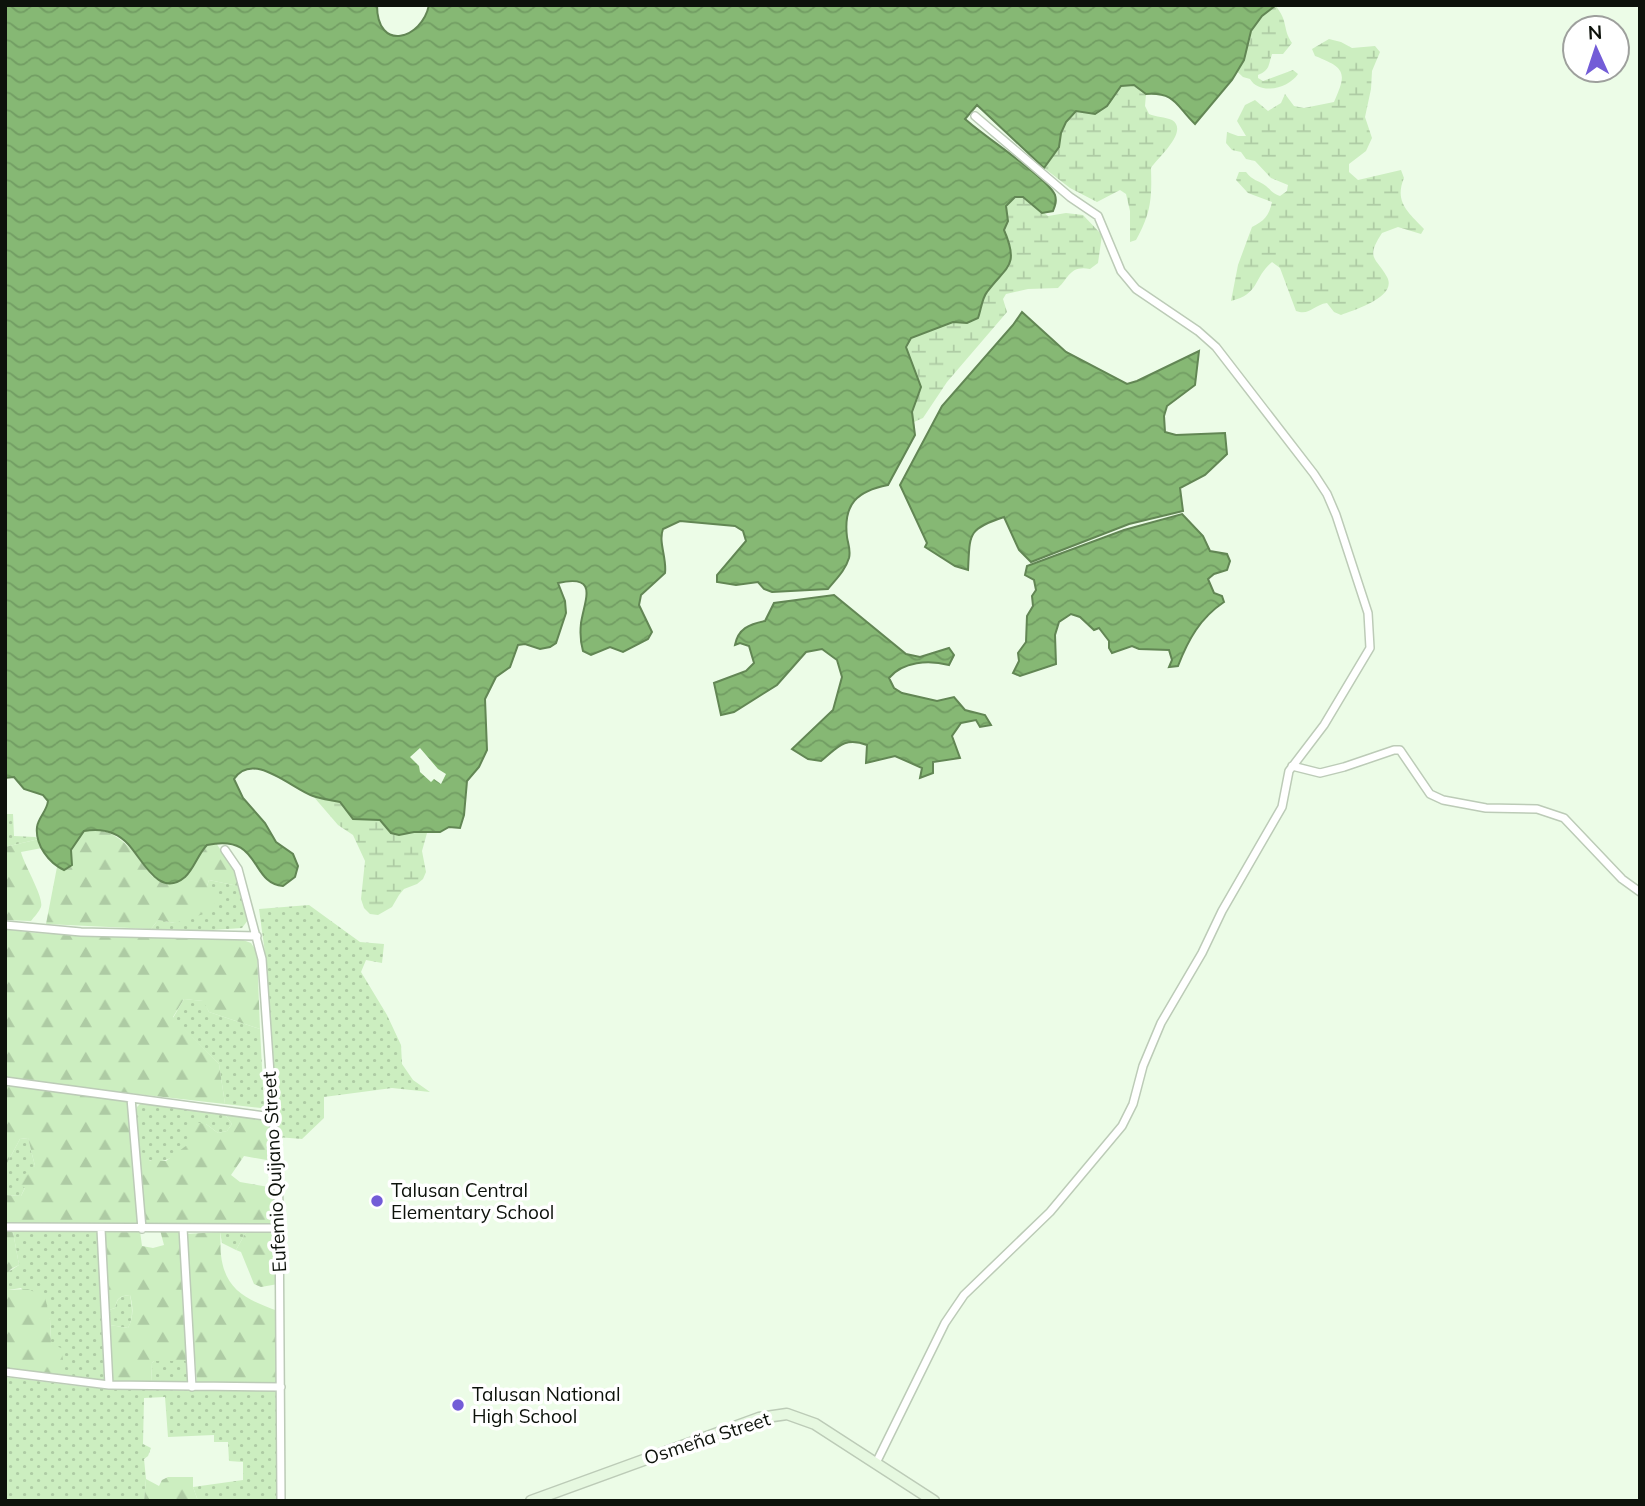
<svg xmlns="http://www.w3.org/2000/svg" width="1645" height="1506" font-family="Mulish,sans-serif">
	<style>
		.grass { fill: url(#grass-dots) }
		.forest { fill: url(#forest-firs) }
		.wetland { fill: url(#wetland-marsh) }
		.water { fill: url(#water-waves); stroke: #628654; stroke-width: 2 }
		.pier { fill: #ecfce7 }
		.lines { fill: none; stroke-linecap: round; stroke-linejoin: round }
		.street-casing { stroke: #bccbb7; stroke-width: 10 }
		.secondary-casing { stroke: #bccbb7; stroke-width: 13 }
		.street { stroke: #fff; stroke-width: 7 }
		.secondary { stroke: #e6f8e0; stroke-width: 10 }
		.poi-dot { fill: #735cd7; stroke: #fff; stroke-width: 2.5 }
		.labels { text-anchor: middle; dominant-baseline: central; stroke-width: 7; stroke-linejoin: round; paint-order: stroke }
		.street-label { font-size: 19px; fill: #0d120b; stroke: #fff }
		.poi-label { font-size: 19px; fill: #0d120b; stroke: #fff; text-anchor: start }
	</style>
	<defs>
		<pattern id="grass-dots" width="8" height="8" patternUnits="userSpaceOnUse" patternTransform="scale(1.75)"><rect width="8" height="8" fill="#cceec0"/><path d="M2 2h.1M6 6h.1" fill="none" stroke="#aecba4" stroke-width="1.8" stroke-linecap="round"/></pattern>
		<pattern id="forest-firs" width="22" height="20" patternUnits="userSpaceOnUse" patternTransform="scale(1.75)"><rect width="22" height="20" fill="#cceec0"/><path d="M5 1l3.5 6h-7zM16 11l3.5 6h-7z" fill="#aecba4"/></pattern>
		<pattern id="wetland-marsh" width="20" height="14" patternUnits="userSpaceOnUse" patternTransform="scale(1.75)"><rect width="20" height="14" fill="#cceec0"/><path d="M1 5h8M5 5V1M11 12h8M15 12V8" fill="none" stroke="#aecba4"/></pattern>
		<pattern id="water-waves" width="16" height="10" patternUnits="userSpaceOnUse" patternTransform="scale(1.75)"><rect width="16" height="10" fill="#86b874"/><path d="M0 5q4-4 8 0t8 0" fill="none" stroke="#729d63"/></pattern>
	</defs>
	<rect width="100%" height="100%" fill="#ecfce7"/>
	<path class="grass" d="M5,814H13L14,836L35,837L39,839L5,847Z
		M209,880L238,886L248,920L242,928L184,932L180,930L151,929L158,920L175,923L207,886Z
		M309,905L360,942L384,944L382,963L366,960L361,972L387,1015L401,1045L402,1064L413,1080L430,1092L392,1088L324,1097V1118L302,1139L277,1137L265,953L259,909Z
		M184,999L204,1001L209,1012L260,1029L264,1106L261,1108L225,1104L219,1064L173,1018Z
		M141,1103L224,1113L232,1124L227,1131L218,1133L206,1124C193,1139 173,1166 152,1161C147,1160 141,1155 137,1152V1107Z
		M28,1138L35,1166L21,1196L5,1195V1167L20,1139Z
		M99,1231L107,1381L66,1378L51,1344L50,1319L21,1288L8,1290L5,1287V1274L19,1265L13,1232Z
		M220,1232H246L236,1250L222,1243Z
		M130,1295C132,1306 134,1317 128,1328L110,1325L109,1310L115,1308C117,1298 120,1296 130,1295Z
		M154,1361H189L188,1385L151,1384L152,1363Z
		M5,1377L86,1387L151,1390L276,1391L279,1397L278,1501H198L193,1487L243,1480V1462L229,1461L228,1442H214V1435L168,1437L165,1397L144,1398L143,1444L151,1448L148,1456L144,1459L146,1479L144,1501H5Z"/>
	<path class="forest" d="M94,829C125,833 135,856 153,877L186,876L207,845L216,843L233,868L238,886L209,880L207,886L217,898L210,912L175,923L158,920L151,929L46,924L57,867L64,870L71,850L84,830Z
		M39,839L42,848L21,852C24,865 44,897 41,907C39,912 34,917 31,921L5,920V847Z
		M5,929L36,933L243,940L251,943L257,952L260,1029L209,1012L203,1001L184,999L173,1017L219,1064L225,1104L5,1079Z
		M5,1085L128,1101L139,1225L5,1224V1195L21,1196L25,1188L18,1183L19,1176L30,1172L35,1166L28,1138L20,1139L5,1167Z
		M224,1113L269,1119L271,1122L272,1161L244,1156L231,1175L240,1182L275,1188L276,1223L271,1225L146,1224L143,1220L137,1152L145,1153L150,1161H166L187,1145L192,1122L206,1124L218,1133L227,1131L232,1124Z
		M160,1230L179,1231L181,1234L189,1361H154L152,1363L151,1384L115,1383L113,1381L110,1325L128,1328C134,1317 133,1306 130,1295C119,1296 117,1298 115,1308L109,1310L104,1232L140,1231L142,1246L153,1248L164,1245Z
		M5,1232H13L19,1265L11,1269L5,1276Z
		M220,1232C221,1240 220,1248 221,1255C225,1291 248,1300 278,1311L280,1383H197L185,1234Z
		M246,1232L277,1233L278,1284L261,1287L254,1284L241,1252L236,1250Z
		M5,1287L9,1290L28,1289L45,1297L50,1319L51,1344L61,1348L66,1378L5,1369Z
		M168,1477H193V1487L198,1501H144L146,1479L159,1486L162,1480Z"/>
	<path class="wetland" d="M1275,5C1289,22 1282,28 1292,43L1283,54H1272C1268,66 1270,70 1258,75V78L1263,81L1293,70L1298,74C1289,88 1260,96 1250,79L1243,77L1189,27Z
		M1329,39L1341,42L1352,48L1375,46L1380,52L1372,71L1371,89L1365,117L1372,138L1366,151L1349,164V172L1358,180L1401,170L1404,178C1394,202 1408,212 1424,229L1421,234L1398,227L1382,233C1365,259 1376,257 1387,277C1398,297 1354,310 1341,315L1334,312L1327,303C1313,305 1310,316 1296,311L1280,268L1272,262C1253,278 1260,294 1231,301L1238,265L1252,227C1264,221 1269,216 1272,202L1248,193L1236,180L1239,172H1246C1253,181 1258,180 1266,186C1272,191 1272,193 1280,196L1287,191L1288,185L1271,178L1255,161L1246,159L1241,152L1232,150L1226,143L1227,132L1238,136H1246L1237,121L1245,105L1255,100L1268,111L1281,103L1285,94L1294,106L1304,108L1334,102C1347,73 1346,68 1315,56L1312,49Z
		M1134,85L1146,94L1145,106L1149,114C1156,117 1165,117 1172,120C1190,131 1156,159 1151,168C1152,199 1151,213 1136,240L1130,242V211L1126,194L1120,190L1097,202L1070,188L1044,168L1059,147L1061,133L1066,122L1076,111L1095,114L1107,106L1121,86Z
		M1015,197H1023L1048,216L1066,213L1083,215L1102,235L1098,263L1090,269C1070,265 1069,278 1058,288L1028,289L1006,294L1003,299L1007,312L947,382L923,418L914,422L915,435L798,429L1008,221L1006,206Z
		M294,766L356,812L455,827C448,826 436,832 427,833L422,851L426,872L423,879L417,884L404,889L399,895L392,907L378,915L370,914L364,908L361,899L365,861L353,835L338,825L313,796L296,787Z"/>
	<path class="water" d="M5,5H377C377,53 422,39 429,5L1275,6L1262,16L1251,31L1244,60L1232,80L1195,124C1176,106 1176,92 1146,94L1134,85L1121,86L1107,106L1095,114L1076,111L1066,122L1061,133L1059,147L1044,168L977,105L965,119C982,135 1048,178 1055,195C1057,201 1055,206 1053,211L1042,213L1023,197H1015L1006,206L1008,221L1004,230C1020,267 1006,266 987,292C982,298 981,310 978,318L967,323L953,322L911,338L906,347L921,387L912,412L915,435L888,485C857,491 843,504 847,537C848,544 851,550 849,558C845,571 836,579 828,589L772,592L764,589L758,582L736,585L717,582V575L746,541L743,531L735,526L680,521L663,529C658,542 667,558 665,573L641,595L639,605L652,632L648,639L623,652L610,647L591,655L583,651C580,641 580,633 581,623C585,598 599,574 558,583L565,601L566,613L556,643L550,647L540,649L525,644L518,645L510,667L496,677L485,699L487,750L479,767L467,781L464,815L460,828L449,827L440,832H414L399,835L391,833L380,820L353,819L340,802C331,800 321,799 313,796C292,789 253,750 234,779L243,798L265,823L276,842L293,854L298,866L295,877L283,886C249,883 262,833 207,845C198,854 194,869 185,877C159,899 143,860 128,844C116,831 101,828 84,831L71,850L72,865L64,870C49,863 35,845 37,827C38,818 47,811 48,801L43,795L24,789L14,777L5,778Z
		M1022,312L1066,352L1127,384L1137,381L1199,351L1195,385L1167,406L1164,416L1165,432L1176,435L1225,433L1227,454L1205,475L1180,488L1183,511L1129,524L1031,562L1019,550L1004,517C967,529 970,534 968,570L955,566L925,547L927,543L900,485L942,406L1013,325Z
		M1182,514L1203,536L1210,551L1227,554L1230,561L1227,570L1214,574L1208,579L1214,593L1222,596L1224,602C1200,618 1188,640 1178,666L1169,667L1172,660L1169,650L1139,649L1132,646L1112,653L1109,648V641L1099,628L1094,630L1080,617L1071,614L1059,622L1055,635L1056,664L1020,676L1013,673L1019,661L1018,653L1026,642L1027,616L1033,606L1032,596L1036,590L1034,580L1025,575L1027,566L1124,530Z
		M834,595L906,654L920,657L949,648L954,655L949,665C929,660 903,661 889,678L894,688L902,693L937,701L954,697L965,710L985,715L991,725L980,727L976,720L961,723L952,736L960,758L933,762V773L920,778L922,768L895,756L866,763L867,745C844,736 837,748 821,761L808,759L792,749L833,710L842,677L837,660L822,649L806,652L777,685L734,712L721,715L714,683L746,671L754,663L749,646L740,643L735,645C738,629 749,624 765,621L774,603Z"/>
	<path class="pier" d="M420,748L438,769L446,774L441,784L434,779L431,782L420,772L419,766L410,757Z"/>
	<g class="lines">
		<defs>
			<path id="street" d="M1292,766L1320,773L1344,767L1394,750H1400L1430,794L1443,800L1486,808L1537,809L1564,818L1622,879L1640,892
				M225,850L238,869L262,959L279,1202L281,1501
				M5,925L81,932L257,936
				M5,1081L272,1117
				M131,1098L142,1229
				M5,1227L280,1228
				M183,1228L192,1387
				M101,1229L109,1385
				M5,1372L109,1385L281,1387
				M876,1463L945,1323L964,1295L1050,1212L1122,1126L1133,1104L1143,1066L1161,1023L1202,953L1222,911L1282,807L1289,771L1324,725L1370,648L1368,613L1336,515L1327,494L1314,474L1216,347L1198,331L1136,289L1121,271L1098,216L1070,197L975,116"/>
			<path id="secondary" d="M531,1501L759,1418L787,1414L815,1424L934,1501"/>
		</defs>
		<use href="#street" class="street-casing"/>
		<use href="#secondary" class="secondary-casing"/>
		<use href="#street" class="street"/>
		<use href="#secondary" class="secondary"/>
	</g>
	<g class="poi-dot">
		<circle cx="377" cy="1201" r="7"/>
		<circle cx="458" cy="1405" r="7"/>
	</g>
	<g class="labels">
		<g class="street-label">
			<text transform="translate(274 1172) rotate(-93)">Eufemio Quijano Street</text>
			<text transform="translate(707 1438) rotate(-18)">Osmeña Street</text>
		</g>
		<g class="poi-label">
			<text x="391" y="1190">Talusan Central<tspan x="391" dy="22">Elementary School</tspan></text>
			<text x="472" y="1394">Talusan National<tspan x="472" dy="22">High School</tspan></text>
		</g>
	</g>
	<rect width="1645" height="1506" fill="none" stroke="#0d120b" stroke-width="14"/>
	<g transform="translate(1596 49) rotate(357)"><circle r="33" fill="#ffffff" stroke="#9ea09d" stroke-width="2"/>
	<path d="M0-5L12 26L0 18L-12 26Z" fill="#735cd7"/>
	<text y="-10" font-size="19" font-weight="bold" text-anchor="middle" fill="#0d120b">N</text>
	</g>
</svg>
